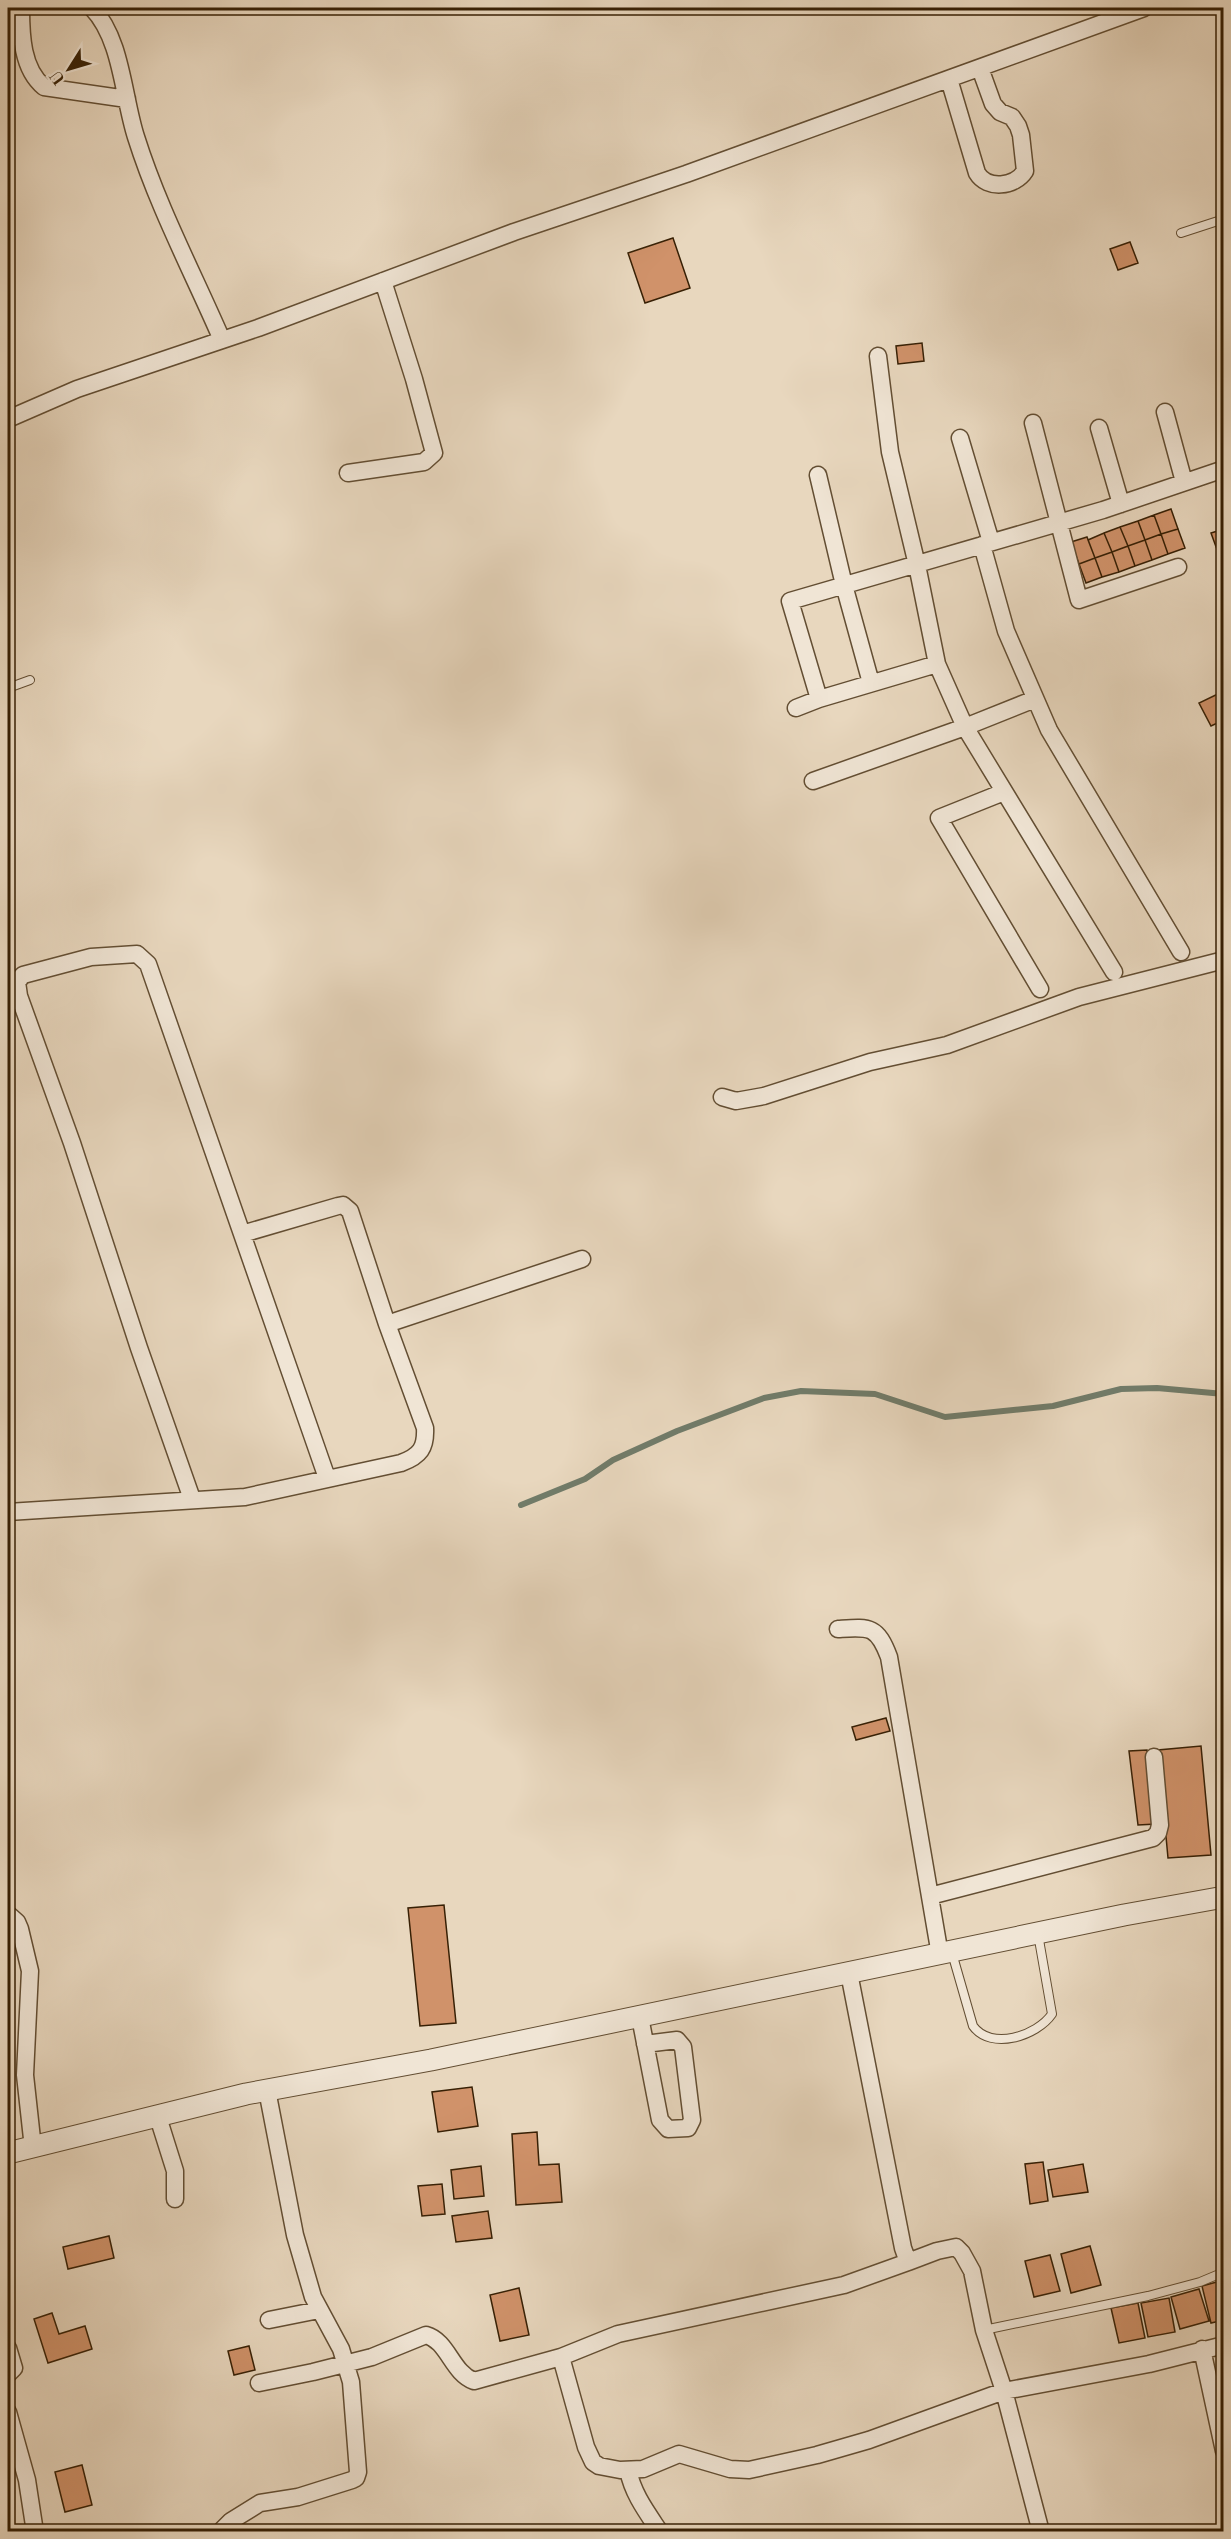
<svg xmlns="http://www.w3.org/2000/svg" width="1231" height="2539" font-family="'Libre Bodoni',serif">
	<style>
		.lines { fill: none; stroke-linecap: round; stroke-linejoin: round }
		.stream { stroke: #717c6a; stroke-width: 6 }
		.building { fill: #d0926a; stroke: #372005; stroke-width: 1.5 }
		.service-casing { stroke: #634e33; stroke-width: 10 }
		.minor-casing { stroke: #634e33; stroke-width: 19 }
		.tertiary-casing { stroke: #634e33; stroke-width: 23 }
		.service { stroke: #f0e5d5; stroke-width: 8 }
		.minor { stroke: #f0e5d5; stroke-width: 16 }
		.tertiary { stroke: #f0e5d5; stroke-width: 21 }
	</style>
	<rect width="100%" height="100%" fill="#e8d7be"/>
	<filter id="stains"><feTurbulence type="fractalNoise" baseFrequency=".00333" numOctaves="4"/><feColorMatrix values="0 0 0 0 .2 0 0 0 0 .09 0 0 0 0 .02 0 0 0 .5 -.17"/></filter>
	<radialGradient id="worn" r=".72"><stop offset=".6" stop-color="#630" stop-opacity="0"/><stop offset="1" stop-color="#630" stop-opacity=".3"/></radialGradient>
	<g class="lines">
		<path class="stream" d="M521,1505L585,1479L613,1460L677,1431L764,1398L801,1391L875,1394L945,1417L1053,1406L1121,1389L1157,1388L1224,1394"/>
	</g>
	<path class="building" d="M673,238L690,288L645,303L628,253Z
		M1130,242L1138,263L1118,270L1110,249Z
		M922,343L924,361L898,364L896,346Z
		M1171,509L1178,529L1161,534L1154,515Z
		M1154,515L1161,534L1145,540L1138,521Z
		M1138,521L1145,540L1128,546L1120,527Z
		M1120,527L1128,546L1112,552L1104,533Z
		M1178,529L1185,548L1168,554L1161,534Z
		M1224,529V566H1223L1211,533Z
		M1104,533L1112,552L1095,558L1088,540Z
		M1161,534L1168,554L1152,560L1145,540Z
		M1087,537L1095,558L1079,564L1071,542Z
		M1145,540L1152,560L1135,566L1128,546Z
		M1128,546L1135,566L1119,572L1112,552Z
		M1112,552L1119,572L1102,577L1095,558Z
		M1095,558L1102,577L1086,583L1079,564Z
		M1224,691V720L1211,726L1199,703Z
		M886,1718L890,1731L856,1740L852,1727Z
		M1201,1746L1211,1855L1168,1858L1158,1750Z
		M1147,1750L1156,1824L1138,1825L1129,1751Z
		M444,1905L456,2023L420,2026L408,1908Z
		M472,2087L478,2126L438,2132L432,2092Z
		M537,2132L539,2165L559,2164L562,2202L516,2205L512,2134Z
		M1043,2162L1048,2201L1030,2204L1025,2164Z
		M1083,2164L1088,2192L1053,2197L1048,2170Z
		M481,2166L484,2196L454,2199L451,2170Z
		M442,2184L445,2214L422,2216L418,2186Z
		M488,2211L492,2238L456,2242L452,2216Z
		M109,2236L114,2258L68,2269L63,2247Z
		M1090,2246L1101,2285L1071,2293L1061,2254Z
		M1050,2255L1060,2291L1034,2297L1025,2261Z
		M1224,2280V2320L1211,2323L1202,2286Z
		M519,2288L529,2335L500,2341L490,2295Z
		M1199,2289L1209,2321L1180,2329L1171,2297Z
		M1169,2298L1175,2332L1148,2337L1141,2303Z
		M1138,2303L1145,2338L1119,2343L1111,2308Z
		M52,2313L59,2334L85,2326L92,2349L48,2363L34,2319Z
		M249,2346L255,2370L234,2375L228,2351Z
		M82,2465L92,2505L65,2512L55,2472Z"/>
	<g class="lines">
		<defs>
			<path id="service" d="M1181,233L1224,219
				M8,688L30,680
				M952,1953L973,2026C991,2051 1037,2036 1052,2014L1038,1934
				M984,2330L1148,2296L1200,2282L1224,2272"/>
			<path id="minor" d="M21,8C21,35 22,69 44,87L127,99
				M92,8C122,39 123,97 136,137C158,207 193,273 222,340
				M949,79L977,173C987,190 1015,187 1025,171L1021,135L1018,126L1012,117L1000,112L993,104L980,68
				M878,356L890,452L917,565L937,664L965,727L1114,972
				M1165,412L1184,482
				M8,419L77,389L258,328L514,232L686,174L1144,8
				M1033,423L1079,600L1178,567
				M1099,428L1121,504
				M960,438L991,542
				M348,473L424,462L434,453L414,379L383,281
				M818,475L844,585L871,683
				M982,545L1006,631L1049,730L1181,952
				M819,699L790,601L1103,510L1224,469
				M796,708L819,699L937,664
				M813,781L965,727L1035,699
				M1004,792L939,818L1040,989
				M722,1097L736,1101L764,1096L870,1062L947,1045L1079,997L1224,960
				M387,1324L582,1259
				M192,1499L139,1348L72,1143L19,996L17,982L23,975L91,957L137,954L148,964L327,1478
				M8,1512L245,1497L401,1463C420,1456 426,1448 425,1428L387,1324L350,1211L343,1205L338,1206L242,1234
				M838,1629C869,1627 877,1625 889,1657L940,1955
				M930,1896L1153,1838L1158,1833L1160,1825L1154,1757
				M8,1914L17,1922L20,1929L30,1971L25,2075L33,2148
				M849,1973L903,2248L908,2262L937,2251L956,2247L962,2253L972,2271L984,2330L1004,2391L1041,2532
				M640,2017L660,2120L668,2129L688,2128L692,2120L683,2047L677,2040L645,2044
				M158,2117L175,2171V2199
				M269,2320L319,2310
				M8,2348L14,2368L8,2374
				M1202,2349L1224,2451
				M561,2357L618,2334L844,2285L908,2262
				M259,2383L313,2372L372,2357L426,2335C448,2341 452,2373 474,2381L561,2357L586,2447L593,2462L599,2466L620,2470L643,2469L679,2454L730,2469L749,2470L817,2455L869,2440L1004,2391L1149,2364L1224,2345
				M8,2412L27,2480L35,2532
				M628,2470C633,2494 646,2511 660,2532
				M220,2532L231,2521L260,2503L298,2497L352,2480L356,2478L358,2472L351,2382L341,2349L313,2297L295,2235L267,2090"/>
			<path id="tertiary" d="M8,2153L246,2094L431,2060L1124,1915L1224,1897"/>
		</defs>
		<use href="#service" class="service-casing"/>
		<use href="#minor" class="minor-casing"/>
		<use href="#tertiary" class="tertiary-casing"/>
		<use href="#service" class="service"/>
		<use href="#minor" class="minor"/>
		<use href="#tertiary" class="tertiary"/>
	</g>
	<rect width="1231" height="2539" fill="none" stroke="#e8d7be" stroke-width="30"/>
	<rect x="9" y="9" width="1213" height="2521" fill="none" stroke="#372005" stroke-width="3"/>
	<rect x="15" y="15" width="1201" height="2509" fill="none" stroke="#372005" stroke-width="1.5"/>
	<g transform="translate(69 69) rotate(233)" stroke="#f0e5d5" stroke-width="4.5" paint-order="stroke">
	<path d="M0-4.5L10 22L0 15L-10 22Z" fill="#372005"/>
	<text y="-9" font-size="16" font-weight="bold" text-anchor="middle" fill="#372005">U</text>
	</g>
	<rect width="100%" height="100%" filter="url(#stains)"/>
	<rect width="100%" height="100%" fill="url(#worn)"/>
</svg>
